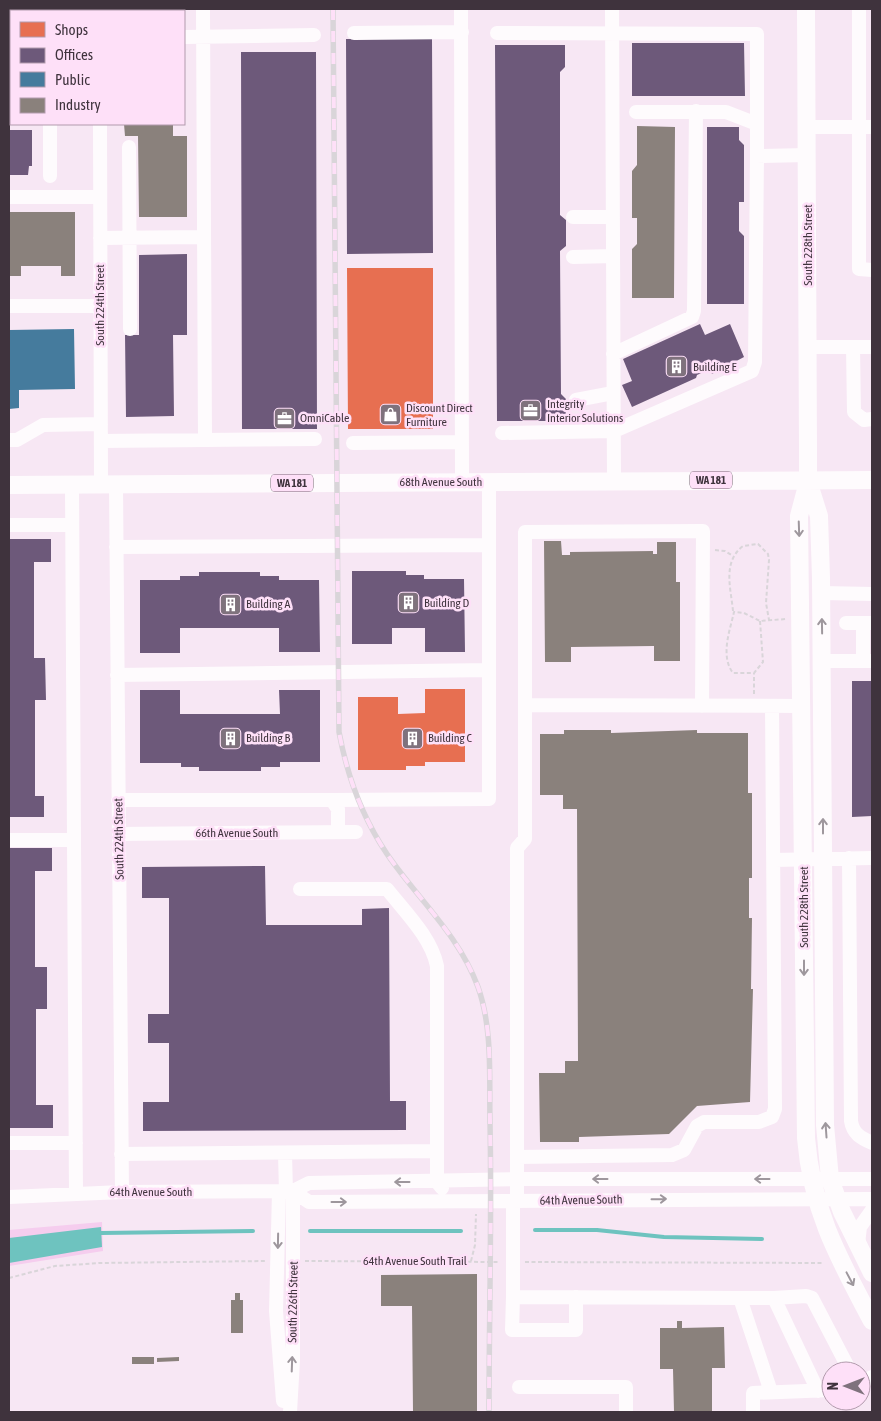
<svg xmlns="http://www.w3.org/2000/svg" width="881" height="1421" font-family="'Asap Condensed',sans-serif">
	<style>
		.green { fill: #f5cdee }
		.water { fill: #6ec3bf }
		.shops { fill: #e76f51 }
		.offices { fill: #6d597a }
		.public { fill: #457b9d }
		.industry { fill: #8a817c }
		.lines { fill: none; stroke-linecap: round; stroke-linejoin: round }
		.stream { stroke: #6ec3bf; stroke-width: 4 }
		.path { stroke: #d9d5d9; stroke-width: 2; stroke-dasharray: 4 2.5; stroke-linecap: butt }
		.minor { stroke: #fefbfd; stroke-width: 14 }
		.major { stroke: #fefbfd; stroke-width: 18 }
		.rail-casing { stroke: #d9d5d9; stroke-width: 5.5 }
		.rail { stroke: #fee0f8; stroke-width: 4; stroke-dasharray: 11; stroke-linecap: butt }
		.oneway { stroke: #9e979d }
		.labels { text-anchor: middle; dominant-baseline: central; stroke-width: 5; stroke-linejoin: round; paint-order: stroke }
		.shield { fill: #fee0f8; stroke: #786775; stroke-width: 1 }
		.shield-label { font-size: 11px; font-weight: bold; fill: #3f333d }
		.street-label { font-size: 12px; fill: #3f333d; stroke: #fee0f8 }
		.poi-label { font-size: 12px; fill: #3f333d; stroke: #fee0f8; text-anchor: start }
	</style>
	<rect width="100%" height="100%" fill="#f7e7f4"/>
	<path class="green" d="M102,1222L103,1251L9,1266V1230Z"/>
	<path class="water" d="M101,1227L102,1247L9,1263V1238Z"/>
	<path class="shops" d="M347,268H433V429H348Z
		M425,689H465V762H425V766H406V770H358V697H398V714L425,713Z"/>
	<path class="offices" d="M346,39H432L433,253L347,254Z
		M632,43H744L745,96H632Z
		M495,45H565V67L560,72V215L566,220V246L560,251L561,394L566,399V421H497Z
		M241,52H316L317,429H242Z
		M9,54H11V110H9Z
		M707,127H739V140L744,145V202H739V231L744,236V304H707Z
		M9,130H32V166H29L28,175H9Z
		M187,254V335H173L174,416L126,417L125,335H139V255Z
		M700,324L705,335L730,324L744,357L712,374L710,369L697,375L696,378L632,407L622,385L632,381L623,359Z
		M9,539H51V562H34V658H45L46,700H35V796H44V817H9Z
		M352,571H406V575H424V579H464L465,652H425V628H392V644H352Z
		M199,572H260V576H279V580H319L320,652H279V628H180V653H140V580H180V576H199Z
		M852,681H872V816L852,817Z
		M140,690H180V714H280L279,690H320V762H280V767H261V771H199V767H181V763H140Z
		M9,848H52V871H35V967H47V1009H36V1105H53V1128H9Z
		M265,866L266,925H362V909L389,908L390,1101H406V1130L143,1131V1102H169V1043H148V1014H169V898H142V867Z"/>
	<path class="public" d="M74,329L75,389L19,390V408L9,409V330Z"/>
	<path class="industry" d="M124,124H173V136H187V217H139L138,136H125Z
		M637,126L675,127L674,298H632V249L637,244V218H632V171L637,165Z
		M9,212H75V276H61V266H21V276H9Z
		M544,541H561L562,555H570V552L653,551V554H657V542H676V582H680V661H654V646L571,647V662H545Z
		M564,730H611V733L697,730V733H748V793H752V878H749V918H752L751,989H753L750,1102L697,1106L669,1134L579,1137V1142H540L539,1073H565V1061H578L577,809H563V795H540V734H564Z
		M477,1274V1412H413L412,1306H381V1275Z
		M235,1293H240V1300H243V1333H231V1300H235Z
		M677,1321H682V1328L724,1327L725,1368H712V1412H674L673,1369H660V1328H677Z
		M132,1357H154V1364H132Z
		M179,1357V1361L157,1362V1358Z"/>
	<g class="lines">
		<path class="stream" d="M535,1230H597L664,1237L762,1239
			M310,1231H461
			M101,1233L253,1231"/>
		<path class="path" d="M715,550L725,551L733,556
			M733,611C731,589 722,562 743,546L758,544L768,554L769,560L766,603L769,620
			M760,621L763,662L754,673H733C720,656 730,630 734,612L744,613L760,621L786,619
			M754,694V673
			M305,1261L500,1262
			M471,1261L475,1245L476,1214
			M525,1262L823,1263
			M9,1278L55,1266L100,1263L265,1261"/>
		<path class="minor" d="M11,9L12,11
			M99,9V11
			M203,9L205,440
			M461,9L462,482
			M612,9L614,480
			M859,9V269L872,270
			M354,33L462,32
			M497,33L757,34V156L807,155
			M184,37L314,35
			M636,112H726L757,124
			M50,124V176
			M100,124L101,486
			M807,127H872
			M129,147L130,329
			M9,197H100
			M573,217H613
			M100,238L204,237
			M573,257L613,256
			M9,306H100
			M808,347H872
			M853,347L854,412L864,420L872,419
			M613,354L692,317L694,311L696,111
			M576,400L613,393
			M502,433L614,431L752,371L755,362L757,156
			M9,440H17L43,425L101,424
			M101,441L315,439
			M353,443L462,442
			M72,486L76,1194
			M116,486L122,1192
			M9,525H72
			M116,547L489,545V481
			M822,593L872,594
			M846,623H872
			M863,623V661
			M823,661H872
			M117,675L489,670
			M525,705L802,706
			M118,800H332L338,809V832
			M332,800L489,799V545
			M119,834L356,832
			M9,840H74
			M849,858L851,1121C853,1134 861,1138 872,1143
			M774,860L872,858
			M300,889H387C405,912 431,937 437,966V1151
			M9,1143H76
			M121,1154L437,1151V1182L442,1188
			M285,1154L286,1192
			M517,1157L672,1155L684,1150L697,1126L704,1122H759L772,1117L775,1109L772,706
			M293,1191L309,1202L872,1199
			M279,1192L276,1311L283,1401
			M9,1197L122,1192L293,1191L309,1183L522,1179H872
			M513,1201V1297
			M517,1201V848L525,839V532L703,531L702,706
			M858,1244L860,1227L872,1210
			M576,1297V1330H512L513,1297L740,1298L771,1392
			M740,1298H774L818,1391
			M774,1298L806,1296L812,1298L850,1371
			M861,1383L872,1377
			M519,1387H626V1412
			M290,1412L293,1360V1191
			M753,1412V1393L831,1390"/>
		<path class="major" d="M806,9L808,451V481L819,516L821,578L825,1125L830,1179L842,1212L872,1273
			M808,482L799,516L806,1138C812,1211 838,1257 872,1321
			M9,485L872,480"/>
		<defs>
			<path id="rail" d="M333,9L339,732C347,775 362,817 387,854C417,898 459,935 478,987C493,1029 489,1078 490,1122C492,1219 489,1315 489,1412"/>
		</defs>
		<use href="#rail" class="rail-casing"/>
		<use href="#rail" class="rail"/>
	</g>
	<defs><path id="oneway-shaft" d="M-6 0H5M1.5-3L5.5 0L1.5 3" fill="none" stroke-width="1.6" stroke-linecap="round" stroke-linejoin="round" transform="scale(1.25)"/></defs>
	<g class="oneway">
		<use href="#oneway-shaft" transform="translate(799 529) rotate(88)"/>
		<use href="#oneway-shaft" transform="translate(822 626) rotate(-91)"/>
		<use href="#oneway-shaft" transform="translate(823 826) rotate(-90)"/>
		<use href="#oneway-shaft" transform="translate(804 968) rotate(90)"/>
		<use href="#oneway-shaft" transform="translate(826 1130) rotate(-94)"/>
		<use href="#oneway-shaft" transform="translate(600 1179) rotate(180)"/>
		<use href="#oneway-shaft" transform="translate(762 1179) rotate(180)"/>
		<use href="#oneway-shaft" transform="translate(402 1182) rotate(180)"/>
		<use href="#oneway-shaft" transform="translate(659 1199) rotate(-1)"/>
		<use href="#oneway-shaft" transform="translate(339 1202)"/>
		<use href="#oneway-shaft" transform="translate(278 1241) rotate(91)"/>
		<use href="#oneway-shaft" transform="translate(850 1279) rotate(62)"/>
		<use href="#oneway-shaft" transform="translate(292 1364) rotate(-88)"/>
	</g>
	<defs>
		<symbol id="building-square" viewBox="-11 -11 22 22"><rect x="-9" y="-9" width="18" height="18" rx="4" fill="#7f727d" stroke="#fee0f8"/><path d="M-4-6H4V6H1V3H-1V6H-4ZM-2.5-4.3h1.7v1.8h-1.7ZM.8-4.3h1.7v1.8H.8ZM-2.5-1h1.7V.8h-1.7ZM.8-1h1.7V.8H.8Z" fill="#fff"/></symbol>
		<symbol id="office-square" viewBox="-11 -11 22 22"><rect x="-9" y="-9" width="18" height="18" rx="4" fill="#7f727d" stroke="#fee0f8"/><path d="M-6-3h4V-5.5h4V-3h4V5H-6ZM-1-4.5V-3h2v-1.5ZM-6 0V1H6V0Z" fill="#fff"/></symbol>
		<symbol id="shop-square" viewBox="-11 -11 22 22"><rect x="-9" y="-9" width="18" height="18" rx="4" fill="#7f727d" stroke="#fee0f8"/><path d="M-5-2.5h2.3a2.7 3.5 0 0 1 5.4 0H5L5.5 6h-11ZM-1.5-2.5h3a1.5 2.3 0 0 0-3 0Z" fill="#fff"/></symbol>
	</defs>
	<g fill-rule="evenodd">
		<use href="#building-square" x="664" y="354" width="25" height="25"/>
		<use href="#office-square" x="518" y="398" width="25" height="25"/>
		<use href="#shop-square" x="378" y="402" width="25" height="25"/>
		<use href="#office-square" x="272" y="406" width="25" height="25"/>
		<use href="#building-square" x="396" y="590" width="25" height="25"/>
		<use href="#building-square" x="218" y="592" width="25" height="25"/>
		<use href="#building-square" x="218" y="726" width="25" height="25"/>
		<use href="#building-square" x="400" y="726" width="25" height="25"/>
	</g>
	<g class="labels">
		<g class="shield">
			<rect x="690" y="471.5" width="42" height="17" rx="4"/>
			<rect x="271" y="474.5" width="42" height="17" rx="4"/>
		</g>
		<g class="shield-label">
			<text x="711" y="480">WA 181</text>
			<text x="292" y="483">WA 181</text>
		</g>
		<g class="street-label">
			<text transform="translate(808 245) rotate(-90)">South 228th Street</text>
			<text transform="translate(100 305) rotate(-90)">South 224th Street</text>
			<text x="441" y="482">68th Avenue South</text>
			<text x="237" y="833">66th Avenue South</text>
			<text transform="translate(119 839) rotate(-91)">South 224th Street</text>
			<text transform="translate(804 907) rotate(-90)">South 228th Street</text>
			<text x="151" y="1192">64th Avenue South</text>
			<text transform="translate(581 1200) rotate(-1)">64th Avenue South</text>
			<text x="415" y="1261">64th Avenue South Trail</text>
			<text transform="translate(293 1302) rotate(-89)">South 226th Street</text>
		</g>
		<g class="poi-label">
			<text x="693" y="367">Building E</text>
			<text x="547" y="404">Integrity<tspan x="547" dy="14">Interior Solutions</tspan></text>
			<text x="406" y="408">Discount Direct<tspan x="406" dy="14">Furniture</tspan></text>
			<text x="300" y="418">OmniCable</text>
			<text x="424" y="603">Building D</text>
			<text x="246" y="604">Building A</text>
			<text x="246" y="738">Building B</text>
			<text x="428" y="738">Building C</text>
		</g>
	</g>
	<rect width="881" height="1421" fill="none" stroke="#3f333d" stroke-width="20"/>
	<rect x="10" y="10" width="175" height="115" fill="#fee0f8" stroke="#b29bad"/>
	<rect x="20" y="22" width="25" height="15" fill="#e76f51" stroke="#b29bad"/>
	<text x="55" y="35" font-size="15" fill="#3f333d">Shops</text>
	<rect x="20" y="48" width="25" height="15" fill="#6d597a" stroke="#b29bad"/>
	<text x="55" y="60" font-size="15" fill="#3f333d">Offices</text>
	<rect x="20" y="72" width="25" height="15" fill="#457b9d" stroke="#b29bad"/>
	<text x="55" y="85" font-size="15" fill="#3f333d">Public</text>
	<rect x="20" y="98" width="25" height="15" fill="#8a817c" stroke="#b29bad"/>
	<text x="55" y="110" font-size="15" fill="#3f333d">Industry</text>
	<g transform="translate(846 1386) rotate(270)"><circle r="24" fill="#fee0f8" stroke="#b29bad"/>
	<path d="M0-4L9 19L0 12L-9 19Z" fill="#7f727d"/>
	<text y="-8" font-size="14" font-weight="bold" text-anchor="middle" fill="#3f333d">N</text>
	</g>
</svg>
